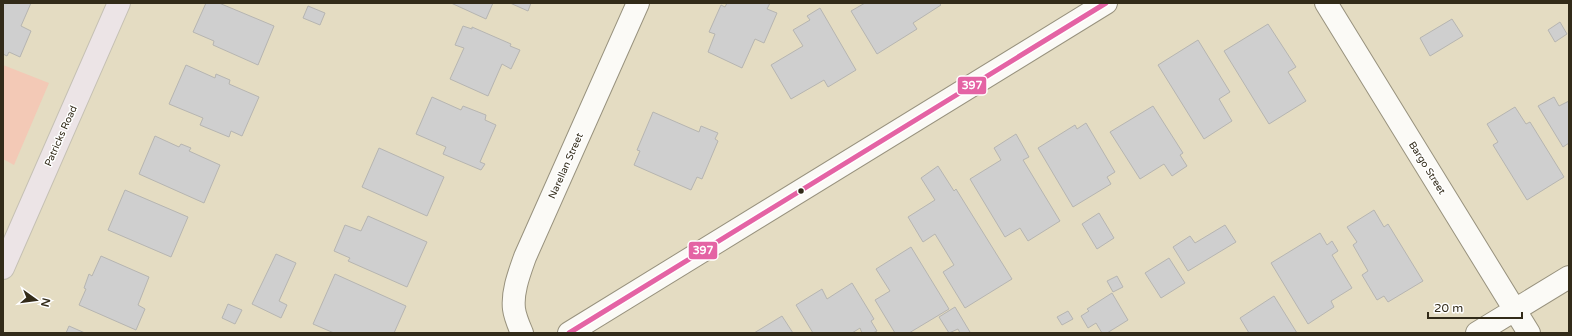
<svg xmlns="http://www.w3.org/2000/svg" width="1572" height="336" font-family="'Varela Round',sans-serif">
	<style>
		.green { fill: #f3c9b6 }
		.building { fill: #cfcfcf; stroke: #b6b5b1 }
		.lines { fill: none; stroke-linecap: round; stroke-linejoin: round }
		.minor-casing { stroke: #98927e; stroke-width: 24 }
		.major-casing { stroke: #c5c0b3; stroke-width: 24 }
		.minor { stroke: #fbfaf6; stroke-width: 22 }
		.major { stroke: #ece4e6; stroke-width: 22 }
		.bus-1-casing { stroke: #fff; stroke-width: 8 }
		.bus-1 { stroke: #e463a4; stroke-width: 5 }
		.bus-dot { fill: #322b19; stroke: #fff; stroke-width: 1.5 }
		.labels { text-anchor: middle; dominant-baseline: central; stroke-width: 3; stroke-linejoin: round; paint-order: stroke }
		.street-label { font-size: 10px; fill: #322b19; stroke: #fff }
		.line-badge { stroke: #fff; stroke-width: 1.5 }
		.badge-label { font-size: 11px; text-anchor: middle; font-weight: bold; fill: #fff }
	</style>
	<rect width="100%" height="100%" fill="#e4dcc2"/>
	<path class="green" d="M3,65L49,83L14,165L3,159Z"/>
	<path class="building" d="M3,3H31L21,26L31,31L20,57L9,52L7,56L3,54Z
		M206,3H219L274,26L258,65L213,45L214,41L193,32Z
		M451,3H493L486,19Z
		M510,3H531L528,11Z
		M727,3H770L767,9L777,13L764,43L755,39L742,68L708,52L715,34L709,32L721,5L725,7Z
		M865,3H939L941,5L913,23L917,29L877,54L851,11Z
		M308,6L325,13L320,25L303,18Z
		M820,8L856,70L828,87L824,80L791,99L771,65L803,46L793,30L810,20L807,16Z
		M1452,19L1463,36L1430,56L1420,38Z
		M1560,22L1567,34L1555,42L1548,30Z
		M1268,24L1296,67L1288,72L1306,101L1269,124L1224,51Z
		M463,26L472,29V27L511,44L510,46L520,50L511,69L502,64L488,96L450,79L464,48L455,45Z
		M1198,40L1230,92L1219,99L1232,121L1204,139L1158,65Z
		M186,65L215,78L216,74L230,80L229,84L259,97L242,136L231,131L229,137L200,125L203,118L169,104Z
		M432,97L461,110L463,106L486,115L485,120L496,125L480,162L485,164L481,170L443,154L446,147L416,134Z
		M1554,97L1559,106L1569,101V143L1563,147L1538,106Z
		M1153,106L1183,153L1180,155L1187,166L1172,176L1164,164L1140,179L1110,132Z
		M1515,107L1526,124L1530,122L1564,177L1527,200L1493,145L1498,142L1487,124Z
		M653,112L699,132L701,126L718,133L715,139L718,141L702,179L697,177L691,190L634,165L640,151L637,150Z
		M1086,123L1115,172L1107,177L1111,184L1073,207L1038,148L1075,125L1077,129Z
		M1016,134L1029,157L1023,160L1060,221L1028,241L1020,228L1005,237L970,179L1001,160L994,148Z
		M155,136L179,147L181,144L191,148L189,151L220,165L204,203L139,174Z
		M379,148L444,177L427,216L362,187Z
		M938,166L954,191L956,189L1012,279L965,308L943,272L954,265L935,234L923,242L908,217L935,200L921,178Z
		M125,190L188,217L171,257L108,230Z
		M1374,210L1384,227L1388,224L1423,281L1388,302L1384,296L1377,300L1362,275L1368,271L1353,245L1357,242L1347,227Z
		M1099,213L1114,238L1097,249L1082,224Z
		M368,216L427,242L407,287L348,261L350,258L334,251L345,225L361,231Z
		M1225,225L1236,242L1188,271L1173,247L1190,236L1195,243Z
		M1320,233L1327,245L1332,241L1338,251L1332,255L1352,288L1331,301L1334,307L1308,324L1271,263Z
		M911,247L949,309L909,333H895L875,300L890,291L876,269Z
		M276,254L296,263L279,301L287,305L281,318L252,304Z
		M101,256L149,277L138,305L145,309L136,330L79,305L86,289L84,288L89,274L92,276Z
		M1169,258L1185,283L1161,298L1145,273Z
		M335,274L406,306L394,333H334L313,324Z
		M1117,276L1123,287L1113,292L1107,281Z
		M852,283L874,319L871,321L877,331L873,333H862L860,328L852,333H813L796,305L822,289L827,299Z
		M1112,293L1128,320L1107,333H1102L1096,323L1088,328L1081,316L1089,311L1087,309Z
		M1274,296L1297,333H1249L1240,318Z
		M228,304L242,310L235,324L222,318Z
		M955,307L970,332L968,333H960L958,329L949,333L939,317Z
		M1068,311L1073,319L1062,325L1057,317Z
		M782,316L793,333H754Z
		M69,326L85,333H66Z"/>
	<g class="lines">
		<defs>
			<path id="minor" d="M1326,3L1529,333
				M522,333C519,326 515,317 514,309C512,292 519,274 525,257L638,3
				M569,333L1106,3
				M1477,333L1569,277"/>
			<path id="major" d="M3,268L119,3"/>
		</defs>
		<use href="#minor" class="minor-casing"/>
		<use href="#major" class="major-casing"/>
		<use href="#minor" class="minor"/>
		<use href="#major" class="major"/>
		<defs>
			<path id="bus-1" d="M569,333L1106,3"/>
		</defs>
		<use href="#bus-1" class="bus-1-casing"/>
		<use href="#bus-1" class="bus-1"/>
	</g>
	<circle class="bus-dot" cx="801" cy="191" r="3.5"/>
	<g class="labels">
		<g class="street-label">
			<text transform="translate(61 136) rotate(-66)">Patricks Road</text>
			<text transform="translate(566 166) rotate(-66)">Narellan Street</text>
			<text transform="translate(1427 168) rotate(58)">Bargo Street</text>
		</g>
	</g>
	<g class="line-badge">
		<rect x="957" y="76" width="30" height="19" rx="4" fill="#e463a4"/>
		<rect x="688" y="241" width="30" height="19" rx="4" fill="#e463a4"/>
	</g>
	<g class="badge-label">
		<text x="972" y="89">397</text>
		<text x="703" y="254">397</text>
	</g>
	<rect width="1572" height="336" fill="none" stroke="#322b19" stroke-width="8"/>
	<g transform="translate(36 300) rotate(104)" stroke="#ffffff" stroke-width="3" paint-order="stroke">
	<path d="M0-3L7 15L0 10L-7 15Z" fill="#322b19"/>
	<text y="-6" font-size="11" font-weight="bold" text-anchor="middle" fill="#322b19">N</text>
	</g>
	<path d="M1428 312v6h94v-6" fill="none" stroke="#322b19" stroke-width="2"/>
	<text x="1434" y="312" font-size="12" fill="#322b19" stroke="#ffffff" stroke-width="3" paint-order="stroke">20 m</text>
</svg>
